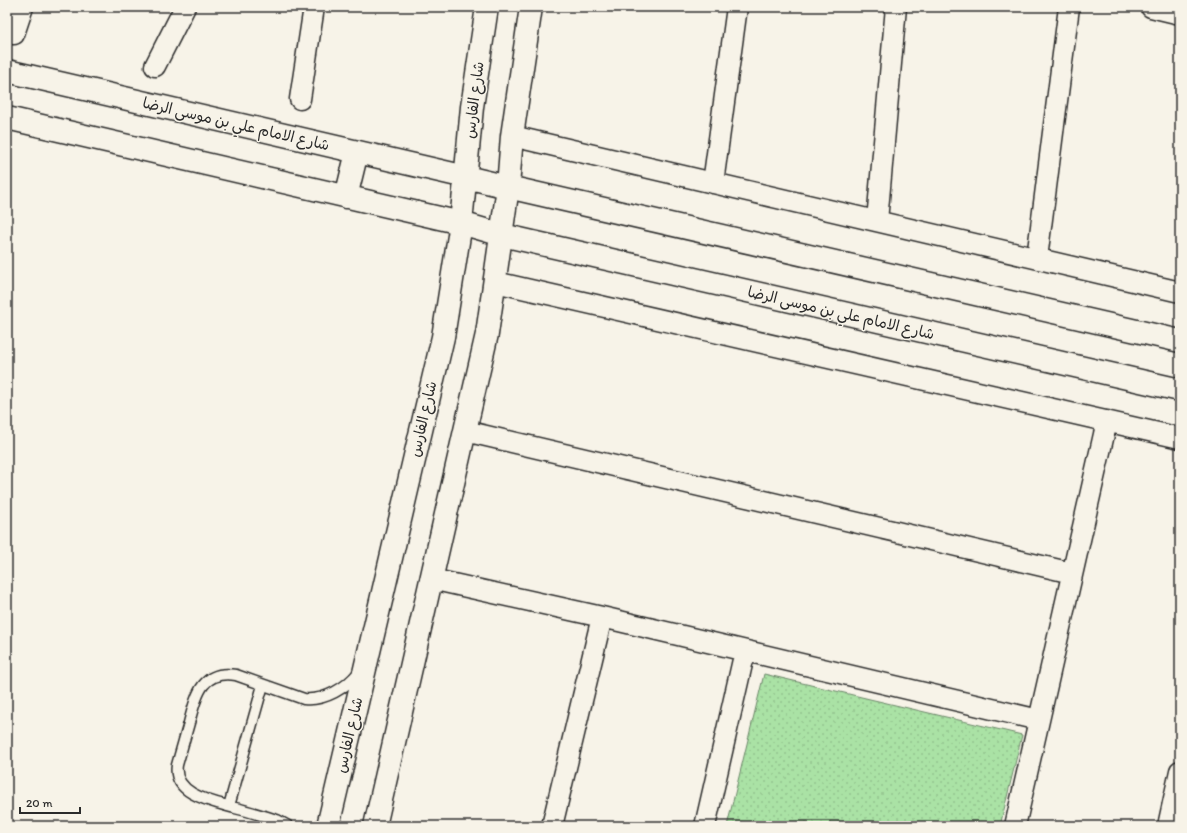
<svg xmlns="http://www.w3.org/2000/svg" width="1187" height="833" font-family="Itim,'Playpen Sans Arabic',sans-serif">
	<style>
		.garden { fill: url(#garden-dots); stroke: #6a8668 }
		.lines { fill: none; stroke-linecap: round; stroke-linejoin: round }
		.service-casing { stroke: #2b2b2b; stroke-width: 13 }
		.minor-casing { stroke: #2b2b2b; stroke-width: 23 }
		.secondary-casing { stroke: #2b2b2b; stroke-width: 25 }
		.primary-casing { stroke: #2b2b2b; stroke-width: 25 }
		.service { stroke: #f7f3e8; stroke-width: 10 }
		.minor { stroke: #f7f3e8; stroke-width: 20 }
		.secondary { stroke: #f7f3e8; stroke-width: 22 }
		.primary { stroke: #f7f3e8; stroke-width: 22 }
		.labels { text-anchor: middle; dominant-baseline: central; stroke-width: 3; stroke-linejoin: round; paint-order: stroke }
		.street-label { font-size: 15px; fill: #2b2b2b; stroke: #f7f3e8 }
	</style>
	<defs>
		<pattern id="garden-dots" width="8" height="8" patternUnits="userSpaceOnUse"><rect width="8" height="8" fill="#aae2a5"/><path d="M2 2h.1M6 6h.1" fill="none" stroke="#92c28e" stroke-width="1.8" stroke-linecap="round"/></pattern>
	</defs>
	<rect width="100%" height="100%" fill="#f7f3e8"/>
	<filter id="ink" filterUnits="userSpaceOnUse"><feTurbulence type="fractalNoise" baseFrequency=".025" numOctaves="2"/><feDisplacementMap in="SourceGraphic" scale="8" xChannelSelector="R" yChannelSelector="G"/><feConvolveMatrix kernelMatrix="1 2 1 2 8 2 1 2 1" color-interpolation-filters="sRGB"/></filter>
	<g filter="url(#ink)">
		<path class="garden" d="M764,674L1022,735L1000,826H727Z"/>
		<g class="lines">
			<defs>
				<path id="service" d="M229,806L263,685
					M288,826L277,820C263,816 249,811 235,808C214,802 172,795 177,765C181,751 185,737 189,723C196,697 201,669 236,675L304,699C325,701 346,688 359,672"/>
				<path id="minor" d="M1151,7L1180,14
					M14,34L23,7
					M155,66L185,7
					M300,99L314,7
					M512,136L1180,292
					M713,183L737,7
					M877,221L896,7
					M1037,258L1069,7
					M495,282L1180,438
					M465,431L1072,573
					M431,579L602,617L1039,720
					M552,826L602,617
					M705,826L745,651
					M1015,826L1107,421
					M1168,826L1180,771"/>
				<path id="secondary" d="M7,71L466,177
					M7,118L461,223
					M508,187L1180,341
					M346,197L357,152
					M502,235L1180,390"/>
				<path id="primary" d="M466,177L508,187
					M461,223L502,235
					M328,826L443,337L461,223L472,107L487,7
					M375,826L487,334L508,187L512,136L531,7"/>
			</defs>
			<use href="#service" class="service-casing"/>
			<use href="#minor" class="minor-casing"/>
			<use href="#secondary" class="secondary-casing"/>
			<use href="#primary" class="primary-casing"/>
			<use href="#service" class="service"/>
			<use href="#minor" class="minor"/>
			<use href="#secondary" class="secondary"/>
			<use href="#primary" class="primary"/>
		</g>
	</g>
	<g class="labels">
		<g class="street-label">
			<text transform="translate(474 100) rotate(-83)">شارع الفارس</text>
			<text transform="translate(236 124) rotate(13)">شارع الامام علي بن موسى الرضا</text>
			<text transform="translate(841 313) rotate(13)">شارع الامام علي بن موسى الرضا</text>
			<text transform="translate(423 419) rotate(-77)">شارع الفارس</text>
			<text transform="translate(349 735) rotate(-77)">شارع الفارس</text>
		</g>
	</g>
	<rect width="1187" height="833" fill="none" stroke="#f7f3e8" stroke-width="24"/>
	<rect x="12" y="12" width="1163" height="809" fill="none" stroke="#2b2b2b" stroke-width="1.5" filter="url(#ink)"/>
	<path d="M20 807v6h60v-6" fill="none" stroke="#2b2b2b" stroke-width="2"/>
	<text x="26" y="807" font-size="12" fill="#2b2b2b" stroke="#f7f3e8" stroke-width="3" paint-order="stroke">20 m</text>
</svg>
